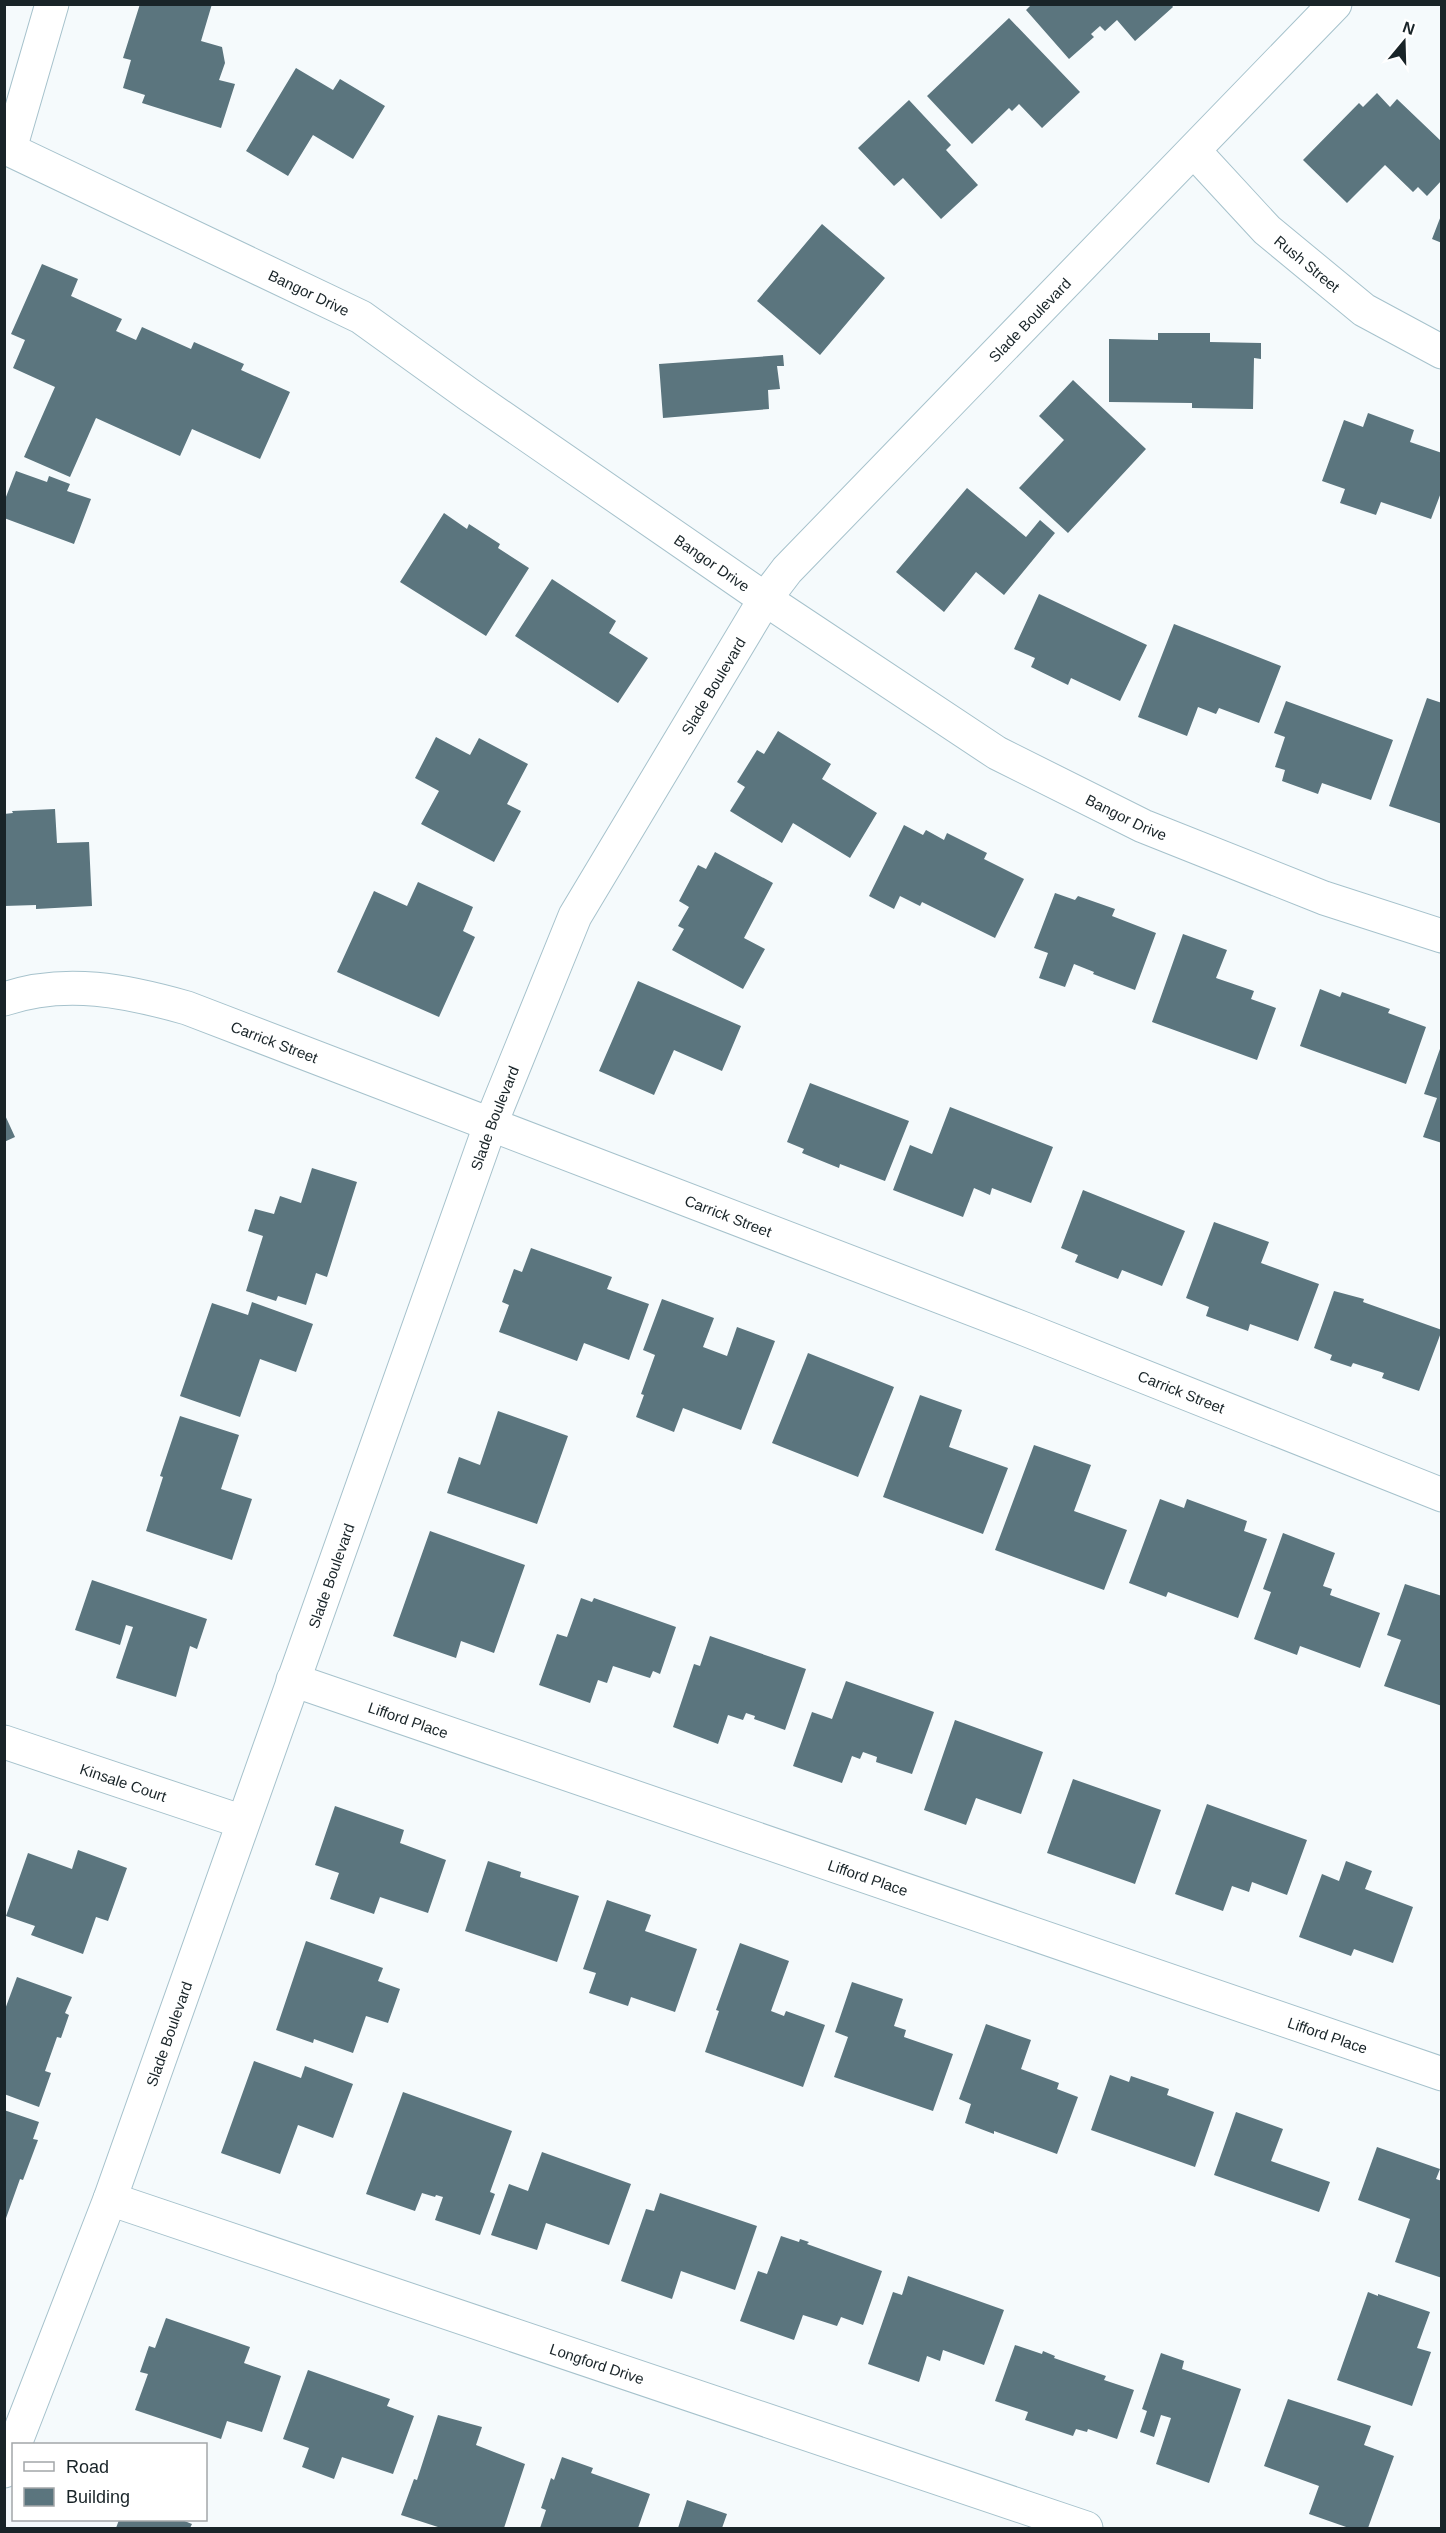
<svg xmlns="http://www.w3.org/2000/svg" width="1446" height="2533" font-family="Helvetica,sans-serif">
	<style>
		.building { fill: #5b757e }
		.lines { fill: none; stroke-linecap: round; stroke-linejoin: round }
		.minor-casing { stroke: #a6c2cc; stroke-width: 35 }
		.tertiary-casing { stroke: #a6c2cc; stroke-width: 35 }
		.minor { stroke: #fff; stroke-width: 33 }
		.tertiary { stroke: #fff; stroke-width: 33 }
		.labels { text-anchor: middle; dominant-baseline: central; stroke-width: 4.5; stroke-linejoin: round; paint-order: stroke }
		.street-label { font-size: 15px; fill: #192428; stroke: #fff }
	</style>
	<rect width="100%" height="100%" fill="#f5fafc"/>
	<path class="building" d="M140,4H212L201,41L222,47L225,63L219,80L235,84L221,128L142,103L145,95L123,88L131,60L123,58Z
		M1032,4H1171L1173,7L1135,41L1117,20L1105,31L1100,26L1091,34L1094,37L1069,59L1026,10Z
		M1009,18L1080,92L1042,128L1019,104L1012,111L1009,108L972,144L927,96Z
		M296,68L333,90L340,79L385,106L353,159L313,135L288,176L246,151Z
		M1377,93L1390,107L1397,99L1442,142V180L1427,196L1418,187L1413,192L1385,165L1347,203L1303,160L1359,103L1363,107Z
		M909,100L951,145L946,150L978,185L941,219L903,178L894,186L858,148Z
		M1442,213V243L1432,239Z
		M822,224L885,278L820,355L757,301Z
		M42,264L78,279L71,296L122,319L116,331L136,340L142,327L191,349L194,342L244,364L241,370L290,392L260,459L192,429L180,456L96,418L70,477L24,457L55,387L13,368L25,340L11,334Z
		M1158,333H1210V342L1261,343V359L1254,358L1253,409L1192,408V403L1109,402V339L1158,340Z
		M783,355L784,366H777L780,389L768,390L769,409L663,418L659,364Z
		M1073,380L1146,449L1068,533L1019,488L1064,440L1039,416Z
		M1368,413L1414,430L1410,442L1442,453V490L1431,519L1381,502L1376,515L1340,503L1345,489L1322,481L1344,420L1363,427Z
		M16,471L47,482L49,476L70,484L67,491L91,499L74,544L4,518V502Z
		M967,488L1026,537L1040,520L1055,533L1004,595L976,572L944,612L896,572Z
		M444,513L467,529L469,524L500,544L498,548L529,568L486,636L400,582Z
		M552,579L616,621L609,633L648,658L618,703L515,636Z
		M1039,594L1147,645L1120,701L1071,678L1068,685L1031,667L1035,658L1014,649Z
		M1174,624L1281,666L1259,723L1219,708L1216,714L1198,707L1187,736L1138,717Z
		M1427,698L1442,703V824L1389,806Z
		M1286,701L1393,740L1371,800L1322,783L1318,794L1282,781L1285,770L1275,767L1285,737L1274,733Z
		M778,731L831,764L822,779L877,813L850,858L793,823L782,843L730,811L745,787L737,782L757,750L764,754Z
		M436,737L470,755L479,738L528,764L507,804L521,811L494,862L421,824L439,791L415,778Z
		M55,809L57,843L89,842L92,906L36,909V905L4,906V814L13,813L12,811Z
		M904,825L923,835L926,830L944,840L947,833L987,853L984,859L1024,879L995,938L922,902L920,906L900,896L894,909L869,896Z
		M715,852L773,883L744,938L765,949L743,989L672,950L684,929L678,926L689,907L679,901L698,865L706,869Z
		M418,882L473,907L463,931L475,937L439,1017L337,972L374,891L407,906Z
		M1055,893L1075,900L1078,896L1115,909L1112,916L1156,933L1135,990L1093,974L1094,972L1074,964L1065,987L1039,978L1048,953L1034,948Z
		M1183,934L1227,950L1216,978L1254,991L1251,999L1276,1008L1257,1060L1152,1022Z
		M638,981L741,1026L722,1071L674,1050L654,1095L599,1071Z
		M1320,989L1340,997L1342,992L1390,1009L1388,1013L1426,1027L1406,1084L1300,1046Z
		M1441,1046L1442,1047V1143L1423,1137L1437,1098L1424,1094Z
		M810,1083L909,1121L885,1181L840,1164L839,1168L802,1153L804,1149L787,1142Z
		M950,1107L1053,1147L1031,1203L992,1188L990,1195L974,1188L963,1217L893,1190L910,1145L932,1154Z
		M4,1113L15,1137L4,1142Z
		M312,1168L357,1182L327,1277L316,1273L306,1305L278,1296L276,1301L246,1291L263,1236L248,1231L255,1209L274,1214L280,1196L301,1203Z
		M1083,1190L1185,1231L1162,1286L1122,1270L1118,1279L1075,1262L1078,1255L1061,1248Z
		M1214,1222L1269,1242L1261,1263L1319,1284L1298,1341L1250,1324L1248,1331L1206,1316L1209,1307L1186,1298Z
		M531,1248L612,1277L607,1289L649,1304L629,1360L584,1343L577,1361L499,1332L509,1305L502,1302L514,1269L522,1272Z
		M1334,1291L1364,1299L1363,1302L1442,1330L1419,1391L1382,1378L1384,1373L1353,1363L1351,1367L1330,1360L1332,1355L1314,1348Z
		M662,1299L714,1318L703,1347L727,1356L737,1327L775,1341L741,1430L683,1408L674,1432L636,1417L644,1395L641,1394L655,1355L643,1350Z
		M252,1302L313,1324L296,1372L260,1359L240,1417L180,1396L212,1303L248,1315Z
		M808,1353L894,1387L858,1477L772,1443Z
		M920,1395L962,1410L949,1447L1008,1468L983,1534L883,1497Z
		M498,1411L568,1436L537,1524L447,1493L459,1457L480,1465Z
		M180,1416L239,1435L221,1489L252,1499L232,1560L146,1531L163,1477L160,1476Z
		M1034,1445L1091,1465L1074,1511L1127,1530L1104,1590L995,1550Z
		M1160,1499L1184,1508L1187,1499L1247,1521L1244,1531L1267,1539L1238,1618L1168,1592L1166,1597L1129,1583Z
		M430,1531L525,1565L494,1653L461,1641L456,1658L393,1636Z
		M1283,1533L1335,1553L1323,1586L1332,1589L1330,1595L1380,1613L1360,1668L1300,1646L1297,1655L1254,1639L1271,1592L1263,1589Z
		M92,1580L207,1619L197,1649L190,1646L176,1697L116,1678L133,1627L126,1625L120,1645L75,1630Z
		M1405,1584L1442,1596V1706L1384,1686L1401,1640L1387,1635Z
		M581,1598L592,1602L594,1598L676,1627L660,1674L653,1671L650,1678L613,1666L607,1683L598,1680L590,1703L539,1685L557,1634L567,1637Z
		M710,1636L806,1669L785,1730L754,1719L755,1716L746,1713L743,1720L728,1715L718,1744L673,1727L694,1664L700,1666Z
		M846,1681L934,1712L912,1774L876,1762L877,1757L863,1752L860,1759L852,1756L842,1783L793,1766L812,1712L832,1719Z
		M955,1720L1043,1752L1021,1814L976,1798L966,1825L924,1810Z
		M1073,1779L1161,1810L1135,1884L1047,1853Z
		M1207,1804L1307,1840L1287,1895L1252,1882L1249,1892L1232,1886L1223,1911L1175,1894Z
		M335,1806L404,1830L400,1843L446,1860L428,1913L380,1897L374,1914L330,1899L339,1873L315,1865Z
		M78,1850L127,1868L108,1921L96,1917L83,1954L31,1935L35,1926L6,1916L28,1853L72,1869Z
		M488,1861L521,1872L520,1877L579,1896L557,1962L465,1931Z
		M1346,1861L1372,1871L1365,1889L1413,1907L1393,1963L1354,1949L1351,1956L1299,1937L1322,1874L1339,1881Z
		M607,1900L651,1915L645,1931L697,1949L675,2012L631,1997L628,2006L589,1993L596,1973L583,1969Z
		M306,1941L383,1968L378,1981L400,1989L388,2023L366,2016L353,2053L314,2039L313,2043L276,2030Z
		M740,1943L789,1961L771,2011L784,2016L786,2011L825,2025L803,2087L705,2052L719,2011L716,2010Z
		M17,1977L72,1997L65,2013L69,2015L61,2038L57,2037L45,2071L51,2073L39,2107L4,2094V2012Z
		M852,1982L903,1999L894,2026L906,2030L904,2037L953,2054L933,2111L834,2077L848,2037L835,2032Z
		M986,2024L1031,2040L1021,2069L1059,2083L1057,2089L1078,2097L1057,2154L994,2131V2134L965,2123L971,2104L959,2099Z
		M254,2061L301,2078L305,2066L353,2084L333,2138L298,2125L280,2174L221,2153Z
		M1110,2075L1129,2082L1131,2076L1169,2089L1167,2095L1214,2112L1195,2167L1091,2130Z
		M403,2092L512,2131L490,2192L495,2194L480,2235L435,2220L443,2197L436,2195L435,2197L422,2193L415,2211L366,2194Z
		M4,2110L39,2122L33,2139L38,2140L23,2180L20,2179L5,2221Z
		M1236,2112L1283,2129L1271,2161L1330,2182L1319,2212L1214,2175Z
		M1377,2147L1440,2169L1436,2179L1442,2181V2278L1395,2262L1410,2219L1358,2200Z
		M542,2152L631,2184L609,2245L546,2223L537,2250L491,2235L509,2184L528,2191Z
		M660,2193L757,2226L735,2290L681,2271L672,2299L621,2281L646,2209L654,2211Z
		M781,2236L799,2242L800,2239L809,2242L807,2244L882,2271L863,2325L841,2317L837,2326L803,2315L794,2340L740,2321L758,2271L767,2274Z
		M908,2276L1004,2310L984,2365L943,2350L940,2361L927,2356L919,2382L868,2364L893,2292L902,2295Z
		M1368,2292L1378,2296V2294L1430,2312L1417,2348L1431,2352L1412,2406L1337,2380Z
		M166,2318L250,2347L244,2363L281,2376L262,2432L227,2421L221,2439L135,2410L148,2374L140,2372L149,2346L155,2348Z
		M1015,2345L1042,2354L1043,2351L1055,2356L1054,2358L1106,2376L1104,2380L1134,2390L1117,2439L1088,2429L1087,2432L1076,2429L1073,2436L1025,2420L1028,2412L995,2401Z
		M1161,2353L1184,2361L1182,2369L1241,2389L1209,2483L1156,2464L1171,2418L1161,2415L1154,2437L1140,2432L1147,2411L1142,2409Z
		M308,2370L390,2399L387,2406L414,2416L393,2474L342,2457L334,2479L302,2467L309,2448L283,2439Z
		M1288,2399L1371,2426L1364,2445L1394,2456L1368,2528H1349L1309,2514L1319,2486L1264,2466Z
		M438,2415L482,2427L476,2445L525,2464L504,2528H441L401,2515L414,2479L417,2480Z
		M562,2457L593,2468L591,2473L650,2494L638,2528H540L546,2510L541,2508L551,2478L554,2480Z
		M687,2500L727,2514L722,2528H678Z
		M119,2520H182L192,2524L190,2528H116Z"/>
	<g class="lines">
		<defs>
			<g id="minor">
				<path d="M10,149L52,4"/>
				<path id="s1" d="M1194,151L1267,230L1364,310L1442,352"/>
				<path id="s2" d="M4,999C66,978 127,991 187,1008L1027,1330L1442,1495"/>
				<path id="s3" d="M293,1680L1442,2074"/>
				<path id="s4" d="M4,1742L243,1822"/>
				<path id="s5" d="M110,2199L1086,2528"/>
				<path id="s6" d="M15,2444L110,2199L491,1123L575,916L765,599L787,570L1335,4"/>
				<path d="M4,2471L14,2447"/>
			</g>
			<g id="tertiary">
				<path id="s7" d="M4,147L361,317L468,394L765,599L997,753L1143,826L1324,898L1442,936"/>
			</g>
		</defs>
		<use href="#minor" class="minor-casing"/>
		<use href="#tertiary" class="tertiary-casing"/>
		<use href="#minor" class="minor"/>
		<use href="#tertiary" class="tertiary"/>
	</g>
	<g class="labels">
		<g class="street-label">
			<text stroke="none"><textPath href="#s1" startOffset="160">Rush Street</textPath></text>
			<text stroke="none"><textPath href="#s7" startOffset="338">Bangor Drive</textPath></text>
			<text stroke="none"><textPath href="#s6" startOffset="2382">Slade Boulevard</textPath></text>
			<text stroke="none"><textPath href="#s7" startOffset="824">Bangor Drive</textPath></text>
			<text stroke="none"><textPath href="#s6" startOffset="1896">Slade Boulevard</textPath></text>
			<text stroke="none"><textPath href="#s7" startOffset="1311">Bangor Drive</textPath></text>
			<text stroke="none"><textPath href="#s2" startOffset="280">Carrick Street</textPath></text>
			<text stroke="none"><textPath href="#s6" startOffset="1410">Slade Boulevard</textPath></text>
			<text stroke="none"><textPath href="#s2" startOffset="766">Carrick Street</textPath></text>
			<text stroke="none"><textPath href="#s2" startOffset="1252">Carrick Street</textPath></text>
			<text stroke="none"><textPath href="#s6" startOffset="924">Slade Boulevard</textPath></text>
			<text stroke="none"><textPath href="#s3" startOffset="122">Lifford Place</textPath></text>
			<text stroke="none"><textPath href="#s4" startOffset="126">Kinsale Court</textPath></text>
			<text stroke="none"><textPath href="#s3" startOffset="608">Lifford Place</textPath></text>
			<text stroke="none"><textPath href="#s6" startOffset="438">Slade Boulevard</textPath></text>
			<text stroke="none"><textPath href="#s3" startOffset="1094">Lifford Place</textPath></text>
			<text stroke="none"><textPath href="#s5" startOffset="514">Longford Drive</textPath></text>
		</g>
	</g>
	<rect width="1446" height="2533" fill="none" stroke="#192428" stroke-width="12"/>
	<rect x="12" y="2443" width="195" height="78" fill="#ffffff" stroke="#a3a7a9" stroke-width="1.5"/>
	<rect x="24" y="2462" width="30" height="9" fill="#ffffff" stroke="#a3a7a9" stroke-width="1.5"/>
	<text x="66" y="2473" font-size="18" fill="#192428">Road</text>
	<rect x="24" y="2488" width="30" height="18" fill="#5b757e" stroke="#a3a7a9" stroke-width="1.5"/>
	<text x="66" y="2503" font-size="18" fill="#192428">Building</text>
	<g transform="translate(1404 42) rotate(19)" stroke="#ffffff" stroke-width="4.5" paint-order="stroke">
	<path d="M0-4.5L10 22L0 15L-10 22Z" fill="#192428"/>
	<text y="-9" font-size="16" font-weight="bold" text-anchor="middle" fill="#192428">N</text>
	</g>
</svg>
